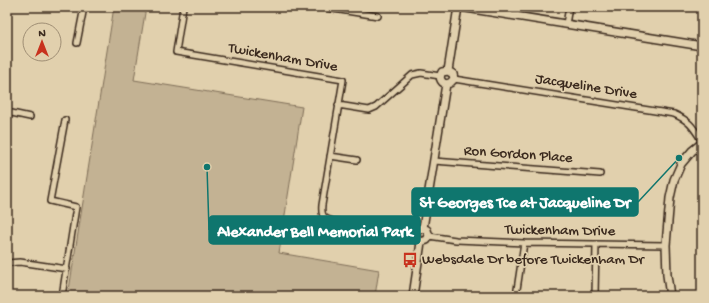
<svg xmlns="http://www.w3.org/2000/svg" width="709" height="303" font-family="'Gochi Hand',sans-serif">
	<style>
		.green { fill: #c3b293; stroke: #7f6e58 }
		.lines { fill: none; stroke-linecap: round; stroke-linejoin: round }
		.street-casing { stroke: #3b2a1e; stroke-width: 8 }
		.secondary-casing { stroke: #3b2a1e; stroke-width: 10 }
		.street { stroke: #e1d0ad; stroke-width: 5 }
		.secondary { stroke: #e1d0ad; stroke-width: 7 }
		.labels { text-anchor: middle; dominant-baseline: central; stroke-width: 3.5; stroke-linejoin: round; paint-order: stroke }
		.street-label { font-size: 15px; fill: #3b2a1e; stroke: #e1d0ad }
		.poi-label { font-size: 15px; fill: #3b2a1e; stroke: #e1d0ad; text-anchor: start }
		.leader { fill: none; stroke: #0f766e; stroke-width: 1.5 }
		.callout-dot { fill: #0f766e; stroke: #e1d0ad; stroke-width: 1.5 }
		.callout { fill: #0f766e; stroke: #0f766e; stroke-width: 1.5 }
		.callout-label { font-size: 16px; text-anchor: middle; font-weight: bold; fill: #fff }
	</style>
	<rect width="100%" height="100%" fill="#e1d0ad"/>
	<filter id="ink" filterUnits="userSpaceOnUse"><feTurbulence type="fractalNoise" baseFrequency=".025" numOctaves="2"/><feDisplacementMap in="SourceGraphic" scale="8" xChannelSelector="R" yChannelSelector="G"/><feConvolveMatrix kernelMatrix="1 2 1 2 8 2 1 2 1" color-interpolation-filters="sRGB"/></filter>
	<g filter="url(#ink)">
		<path class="green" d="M114,7H146L134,80L302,107L279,253L379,270L375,296H68Z"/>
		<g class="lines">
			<defs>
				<path id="street" d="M183,7L176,52L343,80L322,205C321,216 323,218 333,221L416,234
					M321,7L378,16
					M566,24L569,7
					M77,43L84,7
					M454,79L674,114C690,121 693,127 702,141
					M338,105L369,110L376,107L412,75L421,73L440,76
					M7,112L30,117
					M330,156L357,160
					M434,161L600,174
					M318,223L324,217
					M429,236L456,240L524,243L666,245
					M7,263L20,262L67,269
					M62,296L76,207L50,201L65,120
					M516,296L524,243
					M595,296L596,244"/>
				<path id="secondary" d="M460,7L702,46
					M448,71L458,7
					M446,84C440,82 439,77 442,72L448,71
					M446,84L450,83L454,79L453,74L448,71
					M423,228L446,84
					M421,242L417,240L416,234L418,229L423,228
					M421,242L427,240L429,236L427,230L423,228
					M413,296L421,242
					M670,296L667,275L666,245L670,198L674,180L681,164L692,151L702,143"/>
			</defs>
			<use href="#street" class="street-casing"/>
			<use href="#secondary" class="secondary-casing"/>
			<use href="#street" class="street"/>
			<use href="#secondary" class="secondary"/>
		</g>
	</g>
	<defs>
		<symbol id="bus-bare" viewBox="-9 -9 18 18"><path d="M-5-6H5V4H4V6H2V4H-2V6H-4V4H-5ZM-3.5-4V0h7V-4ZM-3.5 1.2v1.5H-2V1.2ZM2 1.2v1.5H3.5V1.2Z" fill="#c8321e" stroke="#e1d0ad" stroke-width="2.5" paint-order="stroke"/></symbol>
	</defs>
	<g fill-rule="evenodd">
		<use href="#bus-bare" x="399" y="249" width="22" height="22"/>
	</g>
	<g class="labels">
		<g class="street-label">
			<text transform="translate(283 58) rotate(10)">Twickenham Drive</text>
			<text transform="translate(586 87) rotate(9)">Jacqueline Drive</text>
			<text transform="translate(518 155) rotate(4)">Ron Gordon Place</text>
			<text transform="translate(560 231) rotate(1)">Twickenham Drive</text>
		</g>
		<g class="poi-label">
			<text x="422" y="260">Websdale Dr before Twickenham Dr</text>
		</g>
	</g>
	<path class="leader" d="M679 158L638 202M207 167L209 230"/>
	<g class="callout-dot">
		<circle cx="679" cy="158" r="4"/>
		<circle cx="207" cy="167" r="4"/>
	</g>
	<g class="callout">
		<rect x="412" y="188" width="226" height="28" rx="4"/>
		<rect x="209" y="216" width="211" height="28" rx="4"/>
	</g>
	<g class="callout-label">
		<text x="525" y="207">St Georges Tce at Jacqueline Dr</text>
		<text x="315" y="236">Alexander Bell Memorial Park</text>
	</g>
	<rect width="709" height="303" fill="none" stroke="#e1d0ad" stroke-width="24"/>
	<rect x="12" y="12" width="685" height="279" fill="none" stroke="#3b2a1e" stroke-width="1.5" filter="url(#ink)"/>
	<g transform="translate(42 42)"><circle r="19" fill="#e1d0ad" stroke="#9f8e74"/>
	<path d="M0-3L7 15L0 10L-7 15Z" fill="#c8321e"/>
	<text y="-6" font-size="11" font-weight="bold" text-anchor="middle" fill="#3b2a1e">N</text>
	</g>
</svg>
